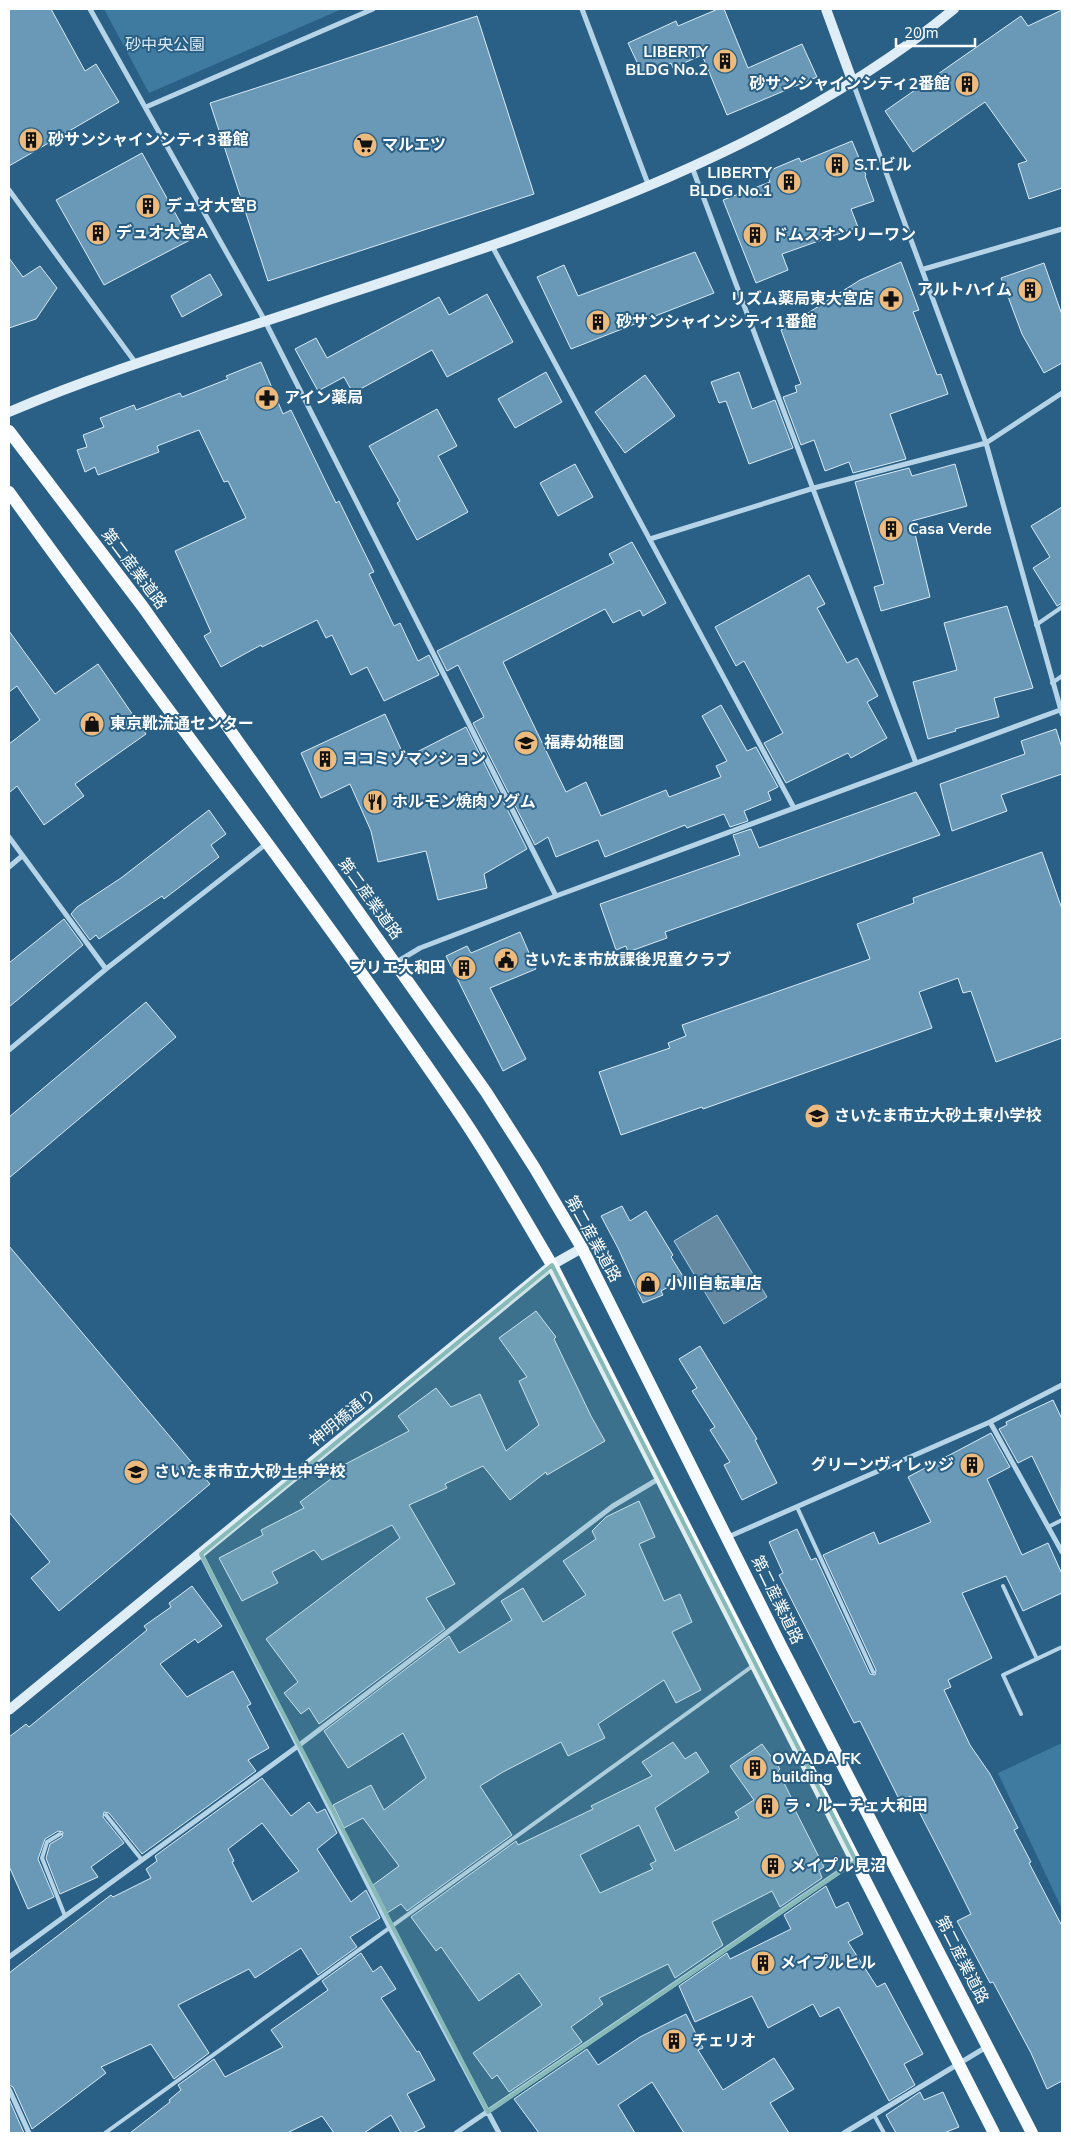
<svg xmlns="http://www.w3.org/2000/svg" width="1071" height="2142" font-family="'Nunito Sans','Noto Sans JP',sans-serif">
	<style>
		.green { fill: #3f7ba1 }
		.water { fill: #6589a1; stroke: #aad0e7 }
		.building { fill: #6a99b8; stroke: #d9ebf6; fill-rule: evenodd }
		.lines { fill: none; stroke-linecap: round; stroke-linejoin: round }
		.lane { stroke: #b6d4e7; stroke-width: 4 }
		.street { stroke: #b6d4e7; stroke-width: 5 }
		.secondary { stroke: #dfedf7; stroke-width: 10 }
		.primary { stroke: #f7fbfe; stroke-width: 12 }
		.marked { fill: #87bab6; fill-opacity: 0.2; stroke: #87bab6; stroke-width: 4; stroke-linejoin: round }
		.labels { text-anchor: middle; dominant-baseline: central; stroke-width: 4; stroke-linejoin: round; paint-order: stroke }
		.park-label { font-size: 16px; fill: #d9ebf6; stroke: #2a6085 }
		.poi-label { font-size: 16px; font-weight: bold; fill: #fff; stroke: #2a6085; text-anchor: start }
		.street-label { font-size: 16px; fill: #fff; stroke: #2a6085 }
	</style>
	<rect width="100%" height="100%" fill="#2a6085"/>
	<path class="green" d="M104,9H342L149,93Z
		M1062,1743V1909L998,1773Z"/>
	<path class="water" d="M717,1215L767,1297L724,1324L674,1241Z"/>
	<path class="building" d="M9,9H51L85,71L96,64L119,102L9,166Z
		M718,9H724L748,68L802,44L817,77L727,115L702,55L673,68L671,63L643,75L628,43L676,21L678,26Z
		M1062,10V188L1029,199L1018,164L1027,161L985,102L913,152L885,111L1021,16L1028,26Z
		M477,16L534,194L268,281L210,103Z
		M852,141L866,175L865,176L874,201L851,209L858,227L782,254L788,270L756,283L723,200L770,182L766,172L799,158L801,162Z
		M142,153L190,240L104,285L56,200Z
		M695,252L714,293L571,349L537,277L564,265L578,296Z
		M9,258L23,277L40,266L57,288L36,319L9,328Z
		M901,262L919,310L913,312L937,375L941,374L948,394L890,414L906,459L853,473L849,462L825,471L814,440L801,445L783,397L797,392L795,386L801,384L781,330L860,280Z
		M1044,263L1062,315V363L1044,373L1022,334L1001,278Z
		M210,274L222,295L182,317L171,296Z
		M487,294L513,342L447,377L432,350L353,393L344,377L318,391L295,349L316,338L327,358L439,297L449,315Z
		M261,362L283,414L291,410L336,503L339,501L374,572L369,574L394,626L400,623L418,661L429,655L439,675L384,701L367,667L351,675L332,635L326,638L317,620L262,647L261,645L221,667L204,636L211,632L175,551L246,518L228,481L224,482L199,430L157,446L159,452L98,475L95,467L85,472L77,450L87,447L83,435L104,427L100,418L134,405L136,410L180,393L182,397L228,379L226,376Z
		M546,372L562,402L515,428L498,399Z
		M739,372L752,409L775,400L793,448L749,464L726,401L719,403L711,382Z
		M645,375L675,416L625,453L595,412Z
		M437,409L457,446L438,456L468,512L417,540L397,503L400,501L369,446Z
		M575,464L593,497L558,516L540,483Z
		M955,464L967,506L912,521L930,597L881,611L874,587L884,584L855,482L909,468L912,476Z
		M1062,507V603L1057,606L1033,568L1050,557L1031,526Z
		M632,542L666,603L643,616L640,610L613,623L605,609L503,662L566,792L586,782L601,816L666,790L669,797L721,777L716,766L727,761L702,716L721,705L747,751L756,747L778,787L768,792L771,800L744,811L748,821L730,827L724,814L687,828L685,825L605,857L598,840L556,857L548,837L535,845L473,723L484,717L458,665L447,671L437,651L614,563L609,554Z
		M809,575L825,604L817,608L847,663L857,658L878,696L867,702L887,738L851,758L848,753L786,783L764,743L783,733L744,661L736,666L715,627Z
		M1007,606L1033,688L994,698L999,717L955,729L956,731L928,739L913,682L957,670L944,623Z
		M9,631L55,694L98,664L146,734L75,784L84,796L44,825L17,786L9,793V744L40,720L17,686L9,692Z
		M385,714L405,758L466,727L527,849L484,874L487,888L438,900L426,851L378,862L371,831L350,784L321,798L301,753Z
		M1056,729L1062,748V774L1001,795L1007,811L952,831L940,784L1025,754L1021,741Z
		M916,792L940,835L665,932L667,938L628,952L626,946L616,950L600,904L740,855L733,835L751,829L759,848Z
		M209,810L226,834L211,845L219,857L164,899L162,896L99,939L96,935L90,940L71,914L77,907L121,878Z
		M1042,852L1062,909V1038L996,1062L971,991L963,993L958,978L919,992L932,1028L703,1109L702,1107L621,1135L599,1072L670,1048L668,1043L686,1036L682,1025L870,959L857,924L914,903L913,898Z
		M64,919L83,945L9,1007V963Z
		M520,932L536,969L490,988L526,1059L503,1071L446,956L467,946L471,953Z
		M146,1002L176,1037L9,1178V1117Z
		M622,1206L630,1221L646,1211L673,1255L671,1257L684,1278L661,1291L663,1295L643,1303L618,1248L601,1216Z
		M9,1246L210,1484L59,1611L31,1578L50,1562L9,1512Z
		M536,1311L556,1337L554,1339L591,1416L605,1441L547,1475L546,1472L510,1500L483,1466L445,1484L447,1488L409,1505L455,1584L426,1598L445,1629L319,1724L309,1708L301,1714L284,1693L298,1682L266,1639L400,1538L392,1525L322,1560L314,1550L272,1572L278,1583L242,1601L219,1558L263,1535L261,1530L304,1508L300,1502L336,1475L334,1470L409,1431L398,1416L436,1388L451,1407L480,1394L506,1451L539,1425L519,1381L527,1377L499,1338Z
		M700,1346L757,1439L755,1440L777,1483L742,1500L724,1465L730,1462L710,1430L715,1427L692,1391L697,1388L679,1359Z
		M1053,1400L1062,1419L1061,1516L1032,1456L1018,1463L999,1429L1007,1425L1006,1422Z
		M991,1433L1010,1467L987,1479L1022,1555L1048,1543L1062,1574V1593L1023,1611L1006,1576L962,1593L992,1658L948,1680L951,1687L944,1690L970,1745L990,1774L1018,1828L1014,1830L1031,1862L1029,1863L1062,1926V2081L1047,2089L1031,2053L993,1982L990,1983L957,1921L971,1914L946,1864L911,1796L900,1801L860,1721L854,1723L779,1575L783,1573L769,1542L797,1529L811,1560L816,1558L870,1674L875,1675L876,1670L823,1555L874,1532L879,1544L931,1522L908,1477Z
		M639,1501L655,1537L639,1544L664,1601L680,1594L692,1622L672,1632L701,1690L676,1703L664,1680L598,1724L605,1738L568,1756L561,1742L503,1772L480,1786L512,1835L407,1911L401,1904L387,1913L373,1885L399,1866L363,1818L344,1828L333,1805L371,1785L384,1810L426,1778L403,1733L348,1768L324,1731L449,1636L459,1653L512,1620L501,1601L523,1588L543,1622L586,1595L563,1561L596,1539L592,1531L606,1517Z
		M192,1586L222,1626L198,1643L195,1639L160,1664L187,1697L233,1671L251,1704L247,1706L269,1748L248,1760L256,1771L142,1854L109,1813L104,1812L103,1817L124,1843L91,1867L98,1877L60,1894L46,1858L50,1844L62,1837L63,1832L58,1831L45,1839L38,1859L54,1897L28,1909L9,1866V1737L26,1724L29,1727L147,1630L144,1626L171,1607L169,1603Z
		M673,1742L685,1759L696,1752L709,1772L655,1808L675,1851L739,1818L735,1812L754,1800L730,1766L762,1744L780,1769L778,1771L792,1799L790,1800L824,1867L819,1870L822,1878L780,1907L772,1891L712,1922L723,1945L675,1978L668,1964L599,1998L603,2004L571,2027L582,2042L509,2092L497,2075L492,2079L473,2053L542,2005L519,1973L479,2001L441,1947L436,1951L411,1917L516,1841L518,1845L593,1809L591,1806L652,1776L642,1762ZM639,1825L656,1861L650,1864L653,1869L600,1893L580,1855Z
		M262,1778L291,1816L309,1802L317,1813L325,1809L337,1833L317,1849L351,1902L366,1890L380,1918L350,1937L357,1947L318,1975L301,1948L255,1978L249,1969L178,2005L209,2053L174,2079L151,2044L101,2067L106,2073L32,2129L13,2087L9,2085V1973L111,1895L113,1897L151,1878L146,1869L157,1861L155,1856ZM262,1823L299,1871L252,1902L232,1862L234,1861L228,1849Z
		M826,1886L836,1908L848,1902L863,1934L848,1942L877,1987L885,1983L923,2054L904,2064L915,2085L889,2101L839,2007L820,2017L813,2004L768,2028L752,1996L695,2022L679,1986L727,1953L730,1959L791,1929L784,1915Z
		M361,1953L373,1972L381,1966L396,1989L381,1998L417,2052L419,2051L435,2080L407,2094L425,2127L413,2133H401L391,2115L364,2133H334L322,2116L287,2133H130L170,2102L169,2100L181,2090L178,2085L214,2059L225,2077L283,2047L271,2030L328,1990L322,1981Z
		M686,2014L703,2048L698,2050L723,2090L774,2058L794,2089L770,2103L789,2133H684L652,2082L618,2105L635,2133H539L514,2099L587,2049L598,2065L640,2037Z
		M920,2092L924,2100L943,2092L959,2127L944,2133H896L886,2115Z
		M9,2099L24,2133H9Z"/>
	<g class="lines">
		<path class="lane" d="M1036,625L1062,607
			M1052,683L1062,676
			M797,1507L873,1672
			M1048,1527L1062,1520
			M1003,1586L1037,1659
			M1021,1714L1003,1675L1062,1647
			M106,1815L142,1860
			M60,1834L47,1842L42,1858L65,1916
			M874,2115L884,2133
			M105,2133L754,1665"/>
		<path class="street" d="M90,9L265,321L556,896
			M582,9L648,184
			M853,83L986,443L1062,714
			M146,107L373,9
			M692,167L916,763
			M9,190L135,362
			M491,244L794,808
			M924,269L1062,229
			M650,539L814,488L986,443L1062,393
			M9,837L106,969
			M9,867L22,856
			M395,963L420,948L556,896L1060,710
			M9,1050L106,969L266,844
			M990,1422L1062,1552
			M728,1537L990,1422L1062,1385
			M201,1554L390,1928L499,2133
			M9,1957L298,1746L613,1506L660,1478
			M9,2089L29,2133
			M456,2133L855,1861
			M844,2133L988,2046"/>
		<path class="secondary" d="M826,9L853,83
			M9,412C109,369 214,339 317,304C537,231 773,158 954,9
			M9,1710L552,1265L582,1248"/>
		<path class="primary" d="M9,431L143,607L486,1092L534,1167L582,1248L781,1646L1032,2133
			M9,492C158,699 315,901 458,1111C492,1161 522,1214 552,1265L994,2133"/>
	</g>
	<path class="marked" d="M552,1265L856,1861L488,2112L201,1554Z"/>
	<defs>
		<symbol id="building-disc" viewBox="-11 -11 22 22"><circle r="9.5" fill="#edbb7d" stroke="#2a6085"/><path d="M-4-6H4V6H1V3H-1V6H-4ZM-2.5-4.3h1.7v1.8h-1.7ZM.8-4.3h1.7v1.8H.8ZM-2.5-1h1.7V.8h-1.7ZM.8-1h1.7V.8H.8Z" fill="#111"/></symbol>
		<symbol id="supermarket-disc" viewBox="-11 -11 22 22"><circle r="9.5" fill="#edbb7d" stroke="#2a6085"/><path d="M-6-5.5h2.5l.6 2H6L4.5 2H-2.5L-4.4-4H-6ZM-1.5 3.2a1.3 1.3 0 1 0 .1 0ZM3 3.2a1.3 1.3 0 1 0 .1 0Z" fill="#111"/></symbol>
		<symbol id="pharmacy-disc" viewBox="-11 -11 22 22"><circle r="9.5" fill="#edbb7d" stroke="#2a6085"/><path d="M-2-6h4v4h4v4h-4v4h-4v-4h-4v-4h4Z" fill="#111"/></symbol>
		<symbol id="shop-disc" viewBox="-11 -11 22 22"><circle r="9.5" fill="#edbb7d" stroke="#2a6085"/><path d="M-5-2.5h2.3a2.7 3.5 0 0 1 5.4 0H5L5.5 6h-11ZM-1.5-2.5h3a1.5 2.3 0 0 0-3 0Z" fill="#111"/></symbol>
		<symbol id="school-disc" viewBox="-11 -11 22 22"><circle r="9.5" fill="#edbb7d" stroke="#2a6085"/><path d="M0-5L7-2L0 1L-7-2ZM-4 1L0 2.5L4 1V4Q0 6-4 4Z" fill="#111"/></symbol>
		<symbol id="restaurant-disc" viewBox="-11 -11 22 22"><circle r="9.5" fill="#edbb7d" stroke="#2a6085"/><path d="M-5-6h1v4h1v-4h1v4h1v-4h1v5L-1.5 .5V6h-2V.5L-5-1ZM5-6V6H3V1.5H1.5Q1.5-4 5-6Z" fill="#111"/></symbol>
		<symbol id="civic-disc" viewBox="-11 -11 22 22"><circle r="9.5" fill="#edbb7d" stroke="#2a6085"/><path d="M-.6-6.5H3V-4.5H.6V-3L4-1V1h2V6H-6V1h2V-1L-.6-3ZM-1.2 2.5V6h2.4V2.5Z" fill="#111"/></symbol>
	</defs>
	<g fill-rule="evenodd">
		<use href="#building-disc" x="711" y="47" width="28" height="28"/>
		<use href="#building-disc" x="953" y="70" width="28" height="28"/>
		<use href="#building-disc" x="17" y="126" width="28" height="28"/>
		<use href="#supermarket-disc" x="351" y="131" width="28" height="28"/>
		<use href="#building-disc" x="823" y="151" width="28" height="28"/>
		<use href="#building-disc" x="775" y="168" width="28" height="28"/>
		<use href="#building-disc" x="134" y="192" width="28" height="28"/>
		<use href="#building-disc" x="84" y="219" width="28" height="28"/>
		<use href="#building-disc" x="741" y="221" width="28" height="28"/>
		<use href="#building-disc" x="1016" y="276" width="28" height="28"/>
		<use href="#pharmacy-disc" x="877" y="285" width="28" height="28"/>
		<use href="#building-disc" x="584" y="308" width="28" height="28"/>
		<use href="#pharmacy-disc" x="253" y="384" width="28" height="28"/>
		<use href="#building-disc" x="877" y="515" width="28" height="28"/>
		<use href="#shop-disc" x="78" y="710" width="28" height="28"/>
		<use href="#school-disc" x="512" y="729" width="28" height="28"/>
		<use href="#building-disc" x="311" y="745" width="28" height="28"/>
		<use href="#restaurant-disc" x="361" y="788" width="28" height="28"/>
		<use href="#civic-disc" x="492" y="946" width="28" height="28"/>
		<use href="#building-disc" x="450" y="954" width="28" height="28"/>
		<use href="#school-disc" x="803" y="1102" width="28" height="28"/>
		<use href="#shop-disc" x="634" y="1270" width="28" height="28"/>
		<use href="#building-disc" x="958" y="1451" width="28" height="28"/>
		<use href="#school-disc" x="122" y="1458" width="28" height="28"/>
		<use href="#building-disc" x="741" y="1754" width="28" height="28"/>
		<use href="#building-disc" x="753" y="1792" width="28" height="28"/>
		<use href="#building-disc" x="759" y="1852" width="28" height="28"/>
		<use href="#building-disc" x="749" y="1949" width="28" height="28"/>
		<use href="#building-disc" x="660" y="2027" width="28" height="28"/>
	</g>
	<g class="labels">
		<g class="park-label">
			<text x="165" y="45">砂中央公園</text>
		</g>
		<g class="poi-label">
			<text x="708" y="52" text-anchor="end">LIBERTY<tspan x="708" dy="18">BLDG No.2</tspan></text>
			<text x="950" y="84" text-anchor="end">砂サンシャインシティ2番館</text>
			<text x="48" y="140">砂サンシャインシティ3番館</text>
			<text x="382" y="145">マルエツ</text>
			<text x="854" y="165">S.T.ビル</text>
			<text x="772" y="173" text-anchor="end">LIBERTY<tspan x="772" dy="18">BLDG No.1</tspan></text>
			<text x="166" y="206">デュオ大宮B</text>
			<text x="116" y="233">デュオ大宮A</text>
			<text x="772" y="235">ドムスオンリーワン</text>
			<text x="1012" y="290" text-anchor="end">アルトハイム</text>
			<text x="874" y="299" text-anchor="end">リズム薬局東大宮店</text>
			<text x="616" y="322">砂サンシャインシティ1番館</text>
			<text x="284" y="398">アイン薬局</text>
			<text x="908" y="529">Casa Verde</text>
			<text x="110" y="724">東京靴流通センター</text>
			<text x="544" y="743">福寿幼稚園</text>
			<text x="342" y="759">ヨコミゾマンション</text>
			<text x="392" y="802">ホルモン焼肉ソグム</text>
			<text x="524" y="960">さいたま市放課後児童クラブ</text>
			<text x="446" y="968" text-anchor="end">プリエ大和田</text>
			<text x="834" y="1116">さいたま市立大砂土東小学校</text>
			<text x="666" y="1284">小川自転車店</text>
			<text x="954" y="1465" text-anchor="end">グリーンヴィレッジ</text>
			<text x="154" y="1472">さいたま市立大砂土中学校</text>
			<text x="772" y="1759">OWADA FK<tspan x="772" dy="18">building</tspan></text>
			<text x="784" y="1806">ラ・ルーチェ大和田</text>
			<text x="790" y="1866">メイプル見沼</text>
			<text x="780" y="1963">メイプルヒル</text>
			<text x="692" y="2041">チェリオ</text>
		</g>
		<g class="street-label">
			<text transform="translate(134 569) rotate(53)">第二産業道路</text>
			<text transform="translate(370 899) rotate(54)">第二産業道路</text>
			<text transform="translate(593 1239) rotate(61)">第二産業道路</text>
			<text transform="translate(343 1418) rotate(-39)">神明橋通り</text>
			<text transform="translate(777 1600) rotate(64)">第二産業道路</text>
			<text transform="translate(962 1960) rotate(63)">第二産業道路</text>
		</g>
	</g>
	<rect width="1071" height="2142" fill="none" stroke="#ffffff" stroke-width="20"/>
	<path d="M896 38v8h79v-8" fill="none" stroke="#ffffff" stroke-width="2.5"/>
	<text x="904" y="38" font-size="15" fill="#ffffff" stroke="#2a6085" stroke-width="4" paint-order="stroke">20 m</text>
</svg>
